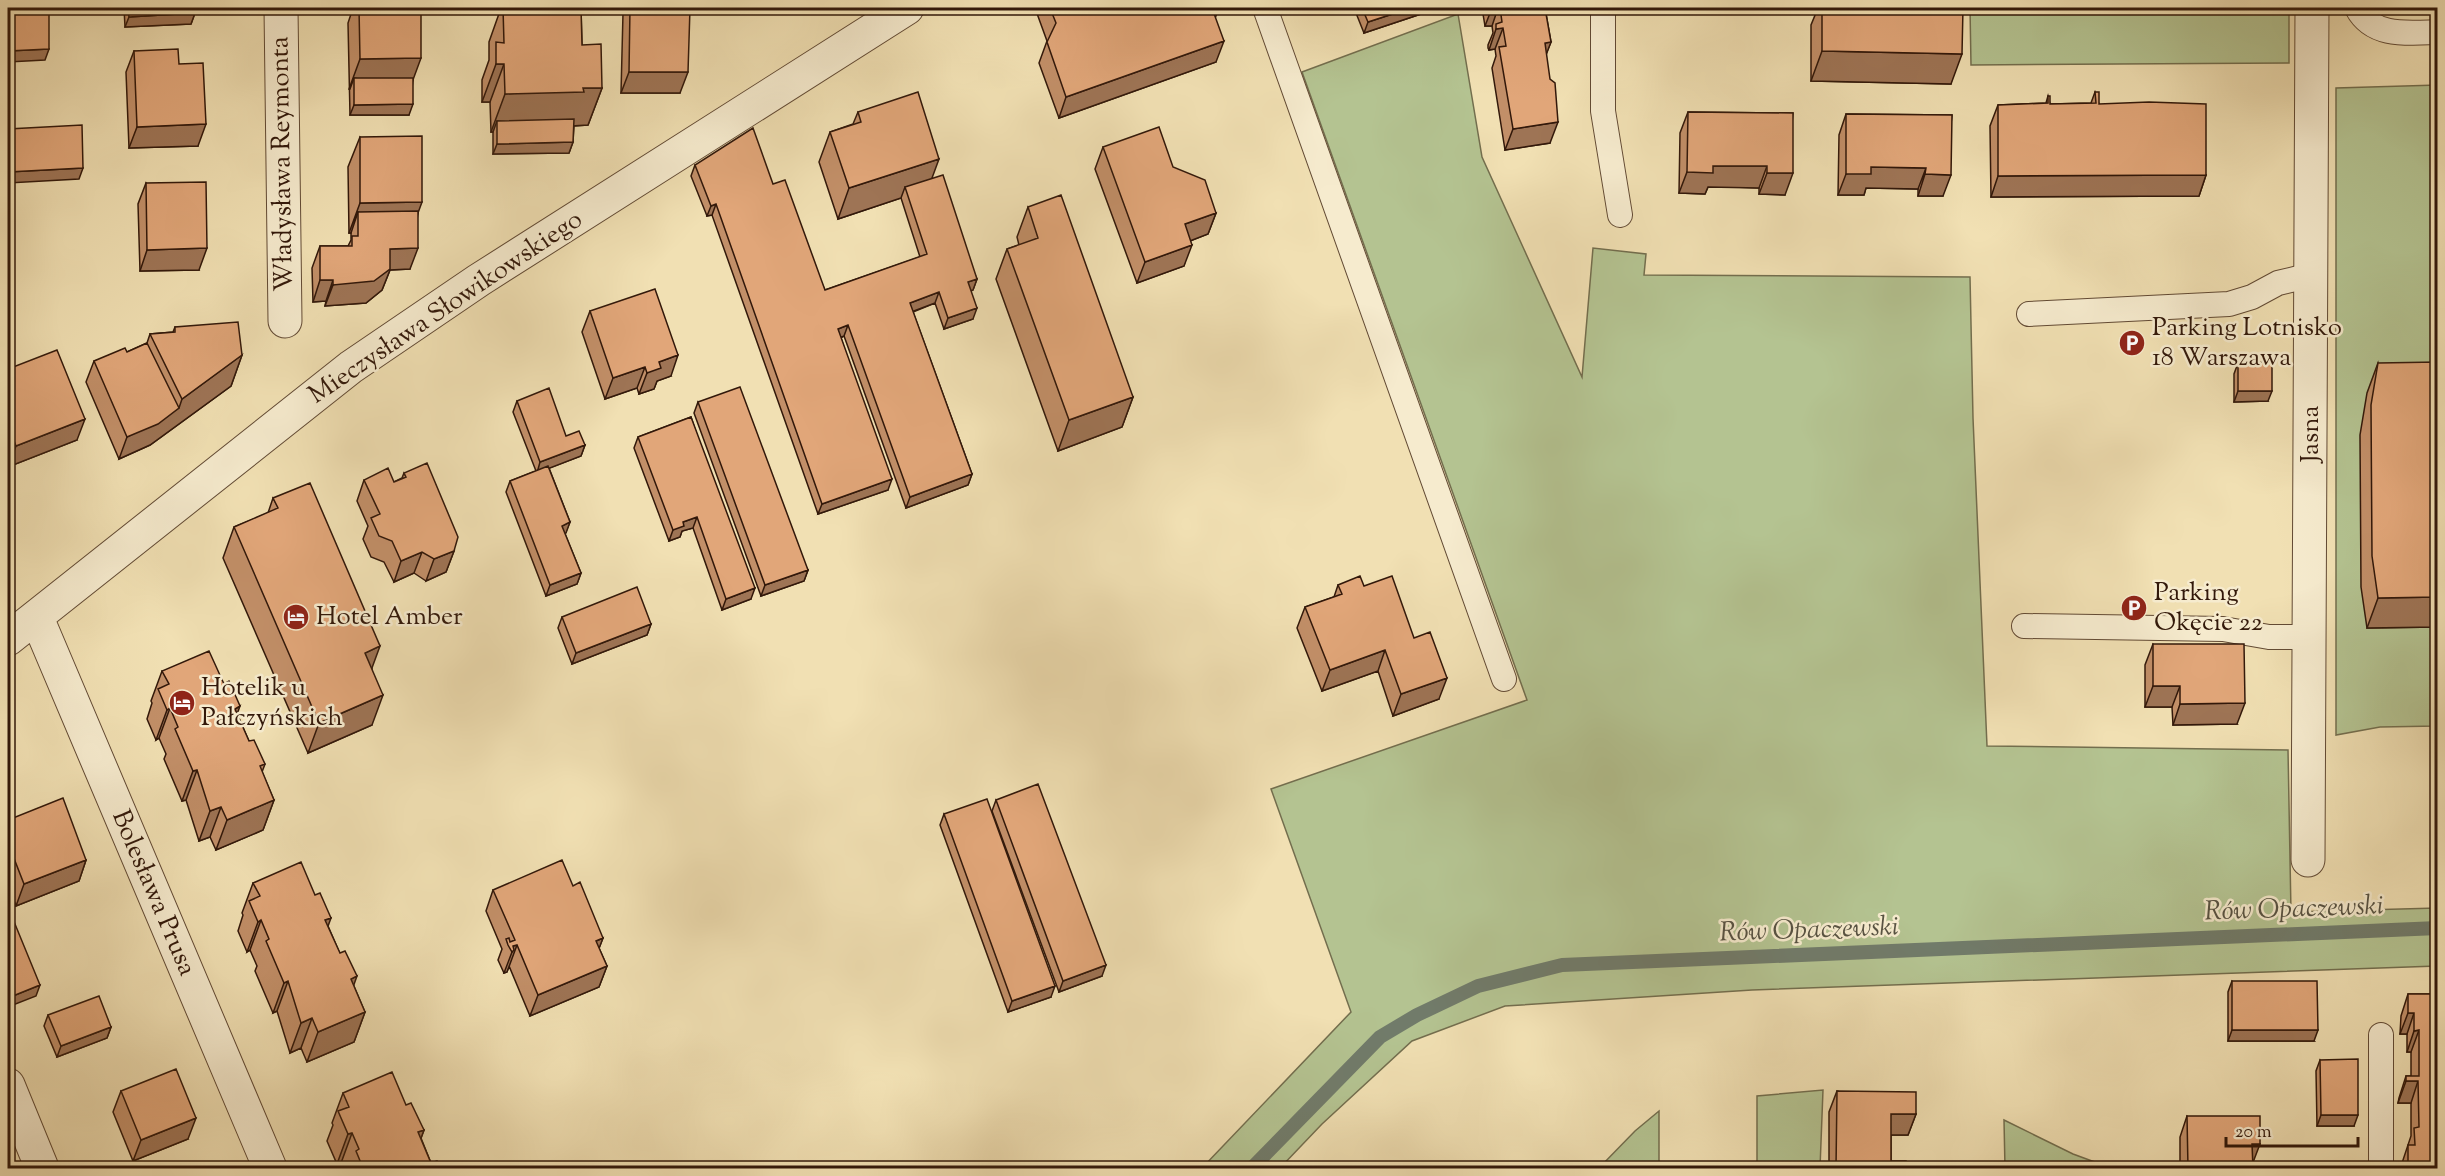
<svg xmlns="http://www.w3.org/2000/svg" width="2445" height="1176" font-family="'Sorts Mill Goudy',serif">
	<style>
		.green { fill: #b4c391; stroke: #736e4e; stroke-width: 1.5 }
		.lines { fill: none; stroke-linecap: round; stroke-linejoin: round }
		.stream { stroke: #717b6a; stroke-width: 14 }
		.lane-casing { stroke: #624a34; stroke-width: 26 }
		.street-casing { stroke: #624a34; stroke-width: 35 }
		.lane { stroke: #f6ebce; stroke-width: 24 }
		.street { stroke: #f6ebce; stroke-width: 33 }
		.wall { fill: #c28f68; stroke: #32180a; stroke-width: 1.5 }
		.shaded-wall { fill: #9e7455; stroke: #32180a; stroke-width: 1.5 }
		.building { fill: #e1a679; stroke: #32180a; stroke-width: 1.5 }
		.labels { text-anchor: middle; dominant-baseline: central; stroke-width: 5; stroke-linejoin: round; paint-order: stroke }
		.street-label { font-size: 26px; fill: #32180a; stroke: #f6ebce }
		.poi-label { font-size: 26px; fill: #32180a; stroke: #f6ebce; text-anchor: start }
		.water-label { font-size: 27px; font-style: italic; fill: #575242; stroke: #f6ebce }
	</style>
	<rect width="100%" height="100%" fill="#f1e0b3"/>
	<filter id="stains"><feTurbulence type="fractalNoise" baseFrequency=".00333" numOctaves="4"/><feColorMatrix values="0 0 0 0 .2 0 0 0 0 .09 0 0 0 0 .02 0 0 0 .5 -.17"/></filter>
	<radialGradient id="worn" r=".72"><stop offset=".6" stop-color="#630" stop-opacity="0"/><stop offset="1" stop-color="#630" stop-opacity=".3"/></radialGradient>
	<path class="green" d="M1970,8H2289V63L1971,65Z
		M1458,14L1482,157L1582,377L1593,248L1646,254L1644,275L1970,277L1973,418L1987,746L2288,750L2291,912L2437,908V966L1752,990L1505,1006L1412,1041L1322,1124L1280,1168H1202L1351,1012L1271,789L1527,700L1302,72Z
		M2438,85L2437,726L2380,727L2336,735V88Z
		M1823,1090L1820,1168H1757V1096Z
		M1659,1111V1168H1599L1635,1131Z
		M2004,1120L2073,1154L2111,1168H2005Z"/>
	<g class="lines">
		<path class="stream" d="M1252,1168L1380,1037L1417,1015L1478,986L1562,965L2438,928"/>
		<defs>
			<path id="lane" d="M1265,8L1504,679
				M1603,8V111L1620,215
				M2357,8C2373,38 2408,33 2438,32
				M2029,314L2229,304L2252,297L2278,283L2311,275
				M2024,626L2223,629L2269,637H2310
				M2381,1035V1168"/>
			<path id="street" d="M281,8L285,321
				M37,618L270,1168
				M8,639L351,367L479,280L907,8
				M2308,860L2312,8
				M8,1085L42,1168"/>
		</defs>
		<use href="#lane" class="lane-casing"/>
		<use href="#street" class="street-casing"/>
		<use href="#lane" class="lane"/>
		<use href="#street" class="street"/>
	</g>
	<path class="wall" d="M124,8H195V13L191,24L125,27Z
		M353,8H421L409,115H350L348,23Z
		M501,8H581L582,45L602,88L588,125L574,126L573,142L569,153L493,154V132H491L490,102H482V80L489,60V42Z
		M615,8H690L680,93H621L623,13L615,14Z
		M1035,8H1219L1215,17L1216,62L1059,118L1039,63L1047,41Z
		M1354,8H1439L1364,33Z
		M1482,8H1545L1551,42L1546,54L1550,143L1505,150L1492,68L1496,56L1495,49L1489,50L1488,48V45L1493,33L1492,26H1485Z
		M1818,8H1963L1951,84L1811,81V25Z
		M134,51L179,64L198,146L129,148L126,72Z
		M2095,92L2099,104L2206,175L2199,196L1991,197L1990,126L1998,105L2046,103L2048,96L2050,104L2091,103Z
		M858,112L932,178L977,279L973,290L971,291L973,319L944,329L935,303L913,312L972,474L968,485L906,508L844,336L841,338L888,490L818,514L712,215L707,216L691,176L695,165L773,184L825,290L920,257L901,198L838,219L819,162L830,132L853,124Z
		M1688,112L1793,113L1785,195L1759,194V188L1733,187H1708L1705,194L1679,193L1680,133Z
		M1846,114L1952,115L1943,196H1918V189L1866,188L1864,195H1838L1839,135Z
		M360,137L418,213L410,269L390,270L382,290L366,303L325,306L326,301L313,302L312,268L320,246H348L351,240V233H349L348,167Z
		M1103,147L1216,213L1208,234L1190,241L1184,266L1137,283L1095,169Z
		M146,183L199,270L140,271L138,204Z
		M1028,207L1133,397L1122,427L1058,451L996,279L1007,249L1019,245L1017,237Z
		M590,311L671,376L657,381L654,389L639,394L637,388L605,399L582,332Z
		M175,327L242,355L231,386L150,445L119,459L86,382L94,361L127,352L147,343L150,334L173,332Z
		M2238,363L2268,401L2234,402V374Z
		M2378,363L2438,627L2367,628L2361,587L2360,435L2367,393Z
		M8,369L77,440L8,467Z
		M517,401L566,436L585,445L581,456L549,468L570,522L565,534L581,573L577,584L546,596L506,492L510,481L536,471L513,412Z
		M698,402L808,570L804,581L761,596L694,413Z
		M691,417L751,599L722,610L693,528L682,531L680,537L669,541L634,448L638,437Z
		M404,473L454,551L446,572L426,581L414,573L394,582L384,562L371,557L363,539L368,526L357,501L364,480L394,482L402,478Z
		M273,498L372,669V725L308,753L223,558L234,527L268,513Z
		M1338,585L1364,586L1414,638L1439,699L1393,716L1378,671L1322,691L1297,628L1305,607L1334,597Z
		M562,617L651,624L647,635L572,664L558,628Z
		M2153,644L2237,724L2173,725L2172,707H2145V665Z
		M162,671L237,714L249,741L265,764L262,772L274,800L263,830L216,850L210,837L199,841L186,800L182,801L164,759L166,754L159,738L156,740L147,719L152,703L151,701Z
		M996,800L1102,976L1059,992L992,811Z
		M944,814L1051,997L1008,1012L940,825Z
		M8,820L86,860L79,881L16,906L8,884Z
		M253,883L328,926L365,1012L354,1042L307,1062L301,1048L290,1053L277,1011L273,1013L255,971L257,966L250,950L247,952L238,931L243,915L242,913Z
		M493,890L603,938L599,948L607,966L599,987L530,1016L509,966L507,972L504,973L498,960L502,949L486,911Z
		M2232,981L2314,1041H2228V992Z
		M2408,994H2438V1168H2401V1166L2411,1136V1103H2398L2399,1098L2406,1076H2411V1052H2407V1034H2400L2401,1016Z
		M48,1015L111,1027L107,1038L57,1057L44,1026Z
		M2320,1060L2354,1126H2317L2316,1071Z
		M121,1091L188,1139L133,1161L113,1112Z
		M1837,1091L1916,1114L1908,1135H1891V1161L1906,1168H1829V1112Z
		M343,1093L406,1105L424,1130L421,1138L431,1163L440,1168H343L341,1163L337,1164L327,1141L333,1125L332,1123Z
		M2187,1116L2253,1164V1168H2180V1137Z"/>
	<path class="shaded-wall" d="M617,8H625L623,13L615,14Z
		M1209,8H1219L1214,21Z
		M1411,8H1439L1364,33L1368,22Z
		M1492,8H1498L1492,26H1485Z
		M195,13L191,24L125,27L129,17Z
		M1503,28L1495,49L1489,50L1496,29Z
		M1224,41L1216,62L1059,118L1066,97Z
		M1551,42L1543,63L1545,43Z
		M49,49L45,60L8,62V51Z
		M1822,51L1962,54L1951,84L1811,81Z
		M421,58L410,88L354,78L350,89H349L360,59Z
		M496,64H504L490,102H482Z
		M629,72H688L680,93H621Z
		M583,88H602L588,125L571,126L497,121L493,132H491L505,94Z
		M413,104L409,115H350L354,105Z
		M1558,122L1550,143L1505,150L1513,129Z
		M206,124L198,146L129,148L137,127Z
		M573,142L569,153L493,154L497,144Z
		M939,159L928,189L905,187L901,198L838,219L849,188Z
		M1713,166H1767L1759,188L1708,187L1705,194L1679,193L1687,172Z
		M1871,167L1926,168L1918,189L1866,188L1864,195H1838L1846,174Z
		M83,168L79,179L8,183V172Z
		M1767,173H1793L1785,195L1759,194Z
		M1925,174L1951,175L1943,196H1918Z
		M2206,175L2199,196L1991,197L1998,176Z
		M422,202L411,232L358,212L351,233H349L360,203Z
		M716,204L712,215L707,216L711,206Z
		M1216,213L1208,234L1177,246L1185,224Z
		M1192,245L1184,266L1137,283L1145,262Z
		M207,248L199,270L140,271L147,250Z
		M418,248L410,269L390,270L382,290L366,303L325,306L333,285L390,249Z
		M977,279L973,290L964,293L968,282Z
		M320,280H333L326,301L313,302Z
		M939,292L935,303L906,314L910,303Z
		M977,308L973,319L944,329L948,318Z
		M848,325L844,336L835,340L838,329Z
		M242,355L231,386L150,445L119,459L127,437L179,408L182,399Z
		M678,355L671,376L657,381L654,389L639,394L647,373L659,362Z
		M645,367L637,388L605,399L613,378Z
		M2238,391H2272L2268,401L2234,402Z
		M1133,397L1122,427L1058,451L1069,420Z
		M85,419L77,440L8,467L16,446Z
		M585,445L581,456L537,473L540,462Z
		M972,474L968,485L906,508L910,497Z
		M892,479L888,490L818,514L822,504Z
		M697,517L693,528L682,531L680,537L669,541L673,530L683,522Z
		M570,522L566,533L558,537L562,526Z
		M454,551L446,572L426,581L434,559Z
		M422,552L414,573L394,582L401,561Z
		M808,570L804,581L761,596L765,585Z
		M581,573L577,584L546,596L550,585Z
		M755,588L751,599L722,610L726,599Z
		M2438,597V627L2367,628L2378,598Z
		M651,624L647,635L572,664L576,653Z
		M380,646L369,676L365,653Z
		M1385,650L1378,671L1322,691L1330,670Z
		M1447,678L1439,699L1393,716L1401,694Z
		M2153,686H2180L2172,707H2145Z
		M383,695L372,725L308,753L319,723Z
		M2245,703L2237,724L2173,725L2180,704Z
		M240,706L229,737L235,709Z
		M170,708L159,738L156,740L167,710Z
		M197,770L186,800L182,801L193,771Z
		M274,800L263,830L216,850L227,820Z
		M221,807L210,837L199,841L210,811Z
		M86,860L79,881L16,906L24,884Z
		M331,918L320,948L325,920Z
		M261,920L250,950L247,952L258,922Z
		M603,938L595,959L596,941Z
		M517,945L507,972L504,973L512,952L513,946Z
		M1106,965L1102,976L1059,992L1063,981Z
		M607,966L599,987L530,1016L538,995Z
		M357,976L346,1007L351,979Z
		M288,981L277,1011L273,1013L284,983Z
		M40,985L36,996L8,1007V998Z
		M1055,986L1051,997L1008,1012L1012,1001Z
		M365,1012L354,1042L307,1062L318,1032Z
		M2408,1013H2414L2407,1034H2400Z
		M312,1018L301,1048L290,1053L301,1023Z
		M111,1027L107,1038L57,1057L61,1046Z
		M2232,1030H2318L2314,1041H2228Z
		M2419,1030L2411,1052H2407L2414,1031Z
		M2406,1081H2418L2411,1103H2398Z
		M1891,1114H1916L1908,1135H1883Z
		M2321,1115H2358L2354,1126H2317Z
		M196,1118L188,1139L133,1161L141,1140Z
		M424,1130L413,1160L418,1132Z
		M352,1133L341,1163L337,1164L348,1134Z
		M2252,1144H2260L2252,1165Z
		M2408,1164H2438V1168H2407Z"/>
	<path class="building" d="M8,8H49V49L8,51Z
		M128,8H195V13L129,17Z
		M359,8H421V58L360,59Z
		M503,8H581L582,45L601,44L602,88H583L584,92L505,94L504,64H496V42L504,43Z
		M630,8H690L688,72H629Z
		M1050,8H1212L1224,41L1066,97L1047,42L1056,23Z
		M1362,8H1411L1368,22Z
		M1500,8H1545L1551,42L1545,43L1550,79L1555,83L1558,122L1513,129L1499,47L1506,46L1503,28L1496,29V24L1502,22Z
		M1822,8H1963L1962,54L1822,51Z
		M178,49L179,64L203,63L206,124L137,127L134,51Z
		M354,78H413V104L354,105Z
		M918,92L939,159L849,188L830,132L861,122L858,112Z
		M2095,92H2099V104L2149,102L2206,104V175L1998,176V105L2048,103V96H2050V104L2096,103Z
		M1688,112L1793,113V173H1767V166H1713V173L1687,172Z
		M1846,114L1952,115L1951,175L1925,174L1926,168L1871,167V174H1846Z
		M574,119L573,142L497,144V121Z
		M82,125L83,168L8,172V129Z
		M1159,127L1173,167L1205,180L1216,213L1185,224L1192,245L1145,262L1103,147Z
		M753,128L773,184L785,180L825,290L927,254L905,187L943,175L977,279L968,282L977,308L948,318L939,292L910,303L972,474L910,497L848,325L838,329L892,479L822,504L716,204L711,206L695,165Z
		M422,136V202L360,203V137Z
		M206,182L207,248L147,250L146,183Z
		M1061,195L1133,397L1069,420L1007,249L1038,238L1028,207Z
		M418,211V248L390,249V269L374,281L333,285V280H320V246H352V236H358V212Z
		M655,289L678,355L659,362L661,368L647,373L645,367L613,378L590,311Z
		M238,322L242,355L182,399L150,334L175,332V327Z
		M147,343L179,408L158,424L127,437L94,361L125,348L127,352Z
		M57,350L85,419L16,446L8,425V369Z
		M2272,362V391H2238V363Z
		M2438,362V597L2378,598L2372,556L2371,405L2378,363Z
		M740,387L808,570L765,585L698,402Z
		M549,388L566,436L579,431L585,445L540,462L517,401Z
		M691,417L755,588L726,599L697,517L683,522L684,526L673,530L638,437Z
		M427,463L458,537L454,551L434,559L422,552L401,561L392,541L379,536L371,518L380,514L364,480L388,468L394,482L406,477L404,473Z
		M548,466L570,522L562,526L581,573L550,585L510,481Z
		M310,483L380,646L365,653L383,695L319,723L234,527L278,508L273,498Z
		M1360,576L1364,586L1392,576L1414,638L1430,632L1447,678L1401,694L1385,650L1330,670L1305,607L1342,594L1338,585Z
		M637,587L651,624L576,653L562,617Z
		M2153,644H2244L2245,703L2180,704V686H2153Z
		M209,651L224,684L229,681L240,706L235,709L249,741L254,740L265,764L260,766L274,800L227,820L221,807L210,811L197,770L193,771L175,729L178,727L170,708L167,710L158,689L169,684L162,671Z
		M1038,784L1106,965L1063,981L996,800Z
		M63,798L86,860L24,884L8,843V820Z
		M987,799L1055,986L1012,1001L944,814Z
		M562,860L573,886L580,882L603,938L596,941L607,966L538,995L517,945L513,946L514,950L512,952L508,945L506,939L509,938L510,942L515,940L493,890Z
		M301,862L315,895L320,893L331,918L325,920L340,953L345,951L357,976L351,979L365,1012L318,1032L312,1018L301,1023L288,981L284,983L266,941L269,939L261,920L258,922L249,901L260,896L253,883Z
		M8,907L40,985L8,998Z
		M2232,981H2317L2318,1030H2232Z
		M2408,994H2438V1164H2408V1145H2415L2414,1128L2419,1127L2418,1081H2406V1076H2419V1030L2414,1031V1013H2408Z
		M99,996L111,1027L61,1046L48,1015Z
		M2358,1059V1115H2321L2320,1060Z
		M176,1069L196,1118L141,1140L121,1091Z
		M392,1072L406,1105L411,1103L424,1130L418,1132L431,1163L437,1161L440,1168H363L356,1151L359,1149L352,1133L348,1134L338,1111L349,1107L343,1093Z
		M1837,1091L1916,1092V1114H1891V1161H1906V1168H1836Z
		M2187,1116H2260V1144H2252L2253,1168H2188Z"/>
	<defs>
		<symbol id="parking-disc" viewBox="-11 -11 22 22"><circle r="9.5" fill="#8f2418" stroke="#f6ebce"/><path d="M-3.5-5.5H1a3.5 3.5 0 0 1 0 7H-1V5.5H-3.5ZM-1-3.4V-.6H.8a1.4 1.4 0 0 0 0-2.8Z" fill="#fff"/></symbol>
		<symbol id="hotel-disc" viewBox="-11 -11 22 22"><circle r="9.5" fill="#8f2418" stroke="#f6ebce"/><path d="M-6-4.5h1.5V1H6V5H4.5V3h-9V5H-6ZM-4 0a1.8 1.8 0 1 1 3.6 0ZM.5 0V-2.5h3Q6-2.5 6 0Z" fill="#fff"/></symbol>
	</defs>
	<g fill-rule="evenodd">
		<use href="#parking-disc" x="2117" y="328" width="30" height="30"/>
		<use href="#parking-disc" x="2119" y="593" width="30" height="30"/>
		<use href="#hotel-disc" x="281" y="602" width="30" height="30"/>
		<use href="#hotel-disc" x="167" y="688" width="30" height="30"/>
	</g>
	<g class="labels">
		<g class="street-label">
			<text transform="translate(283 164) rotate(-91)">Władysława Reymonta</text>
			<text transform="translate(446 308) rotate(-34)">Mieczysława Słowikowskiego</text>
			<text transform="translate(2311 434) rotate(-90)">Jasna</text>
			<text transform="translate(153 893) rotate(67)">Bolesława Prusa</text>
		</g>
		<g class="poi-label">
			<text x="2152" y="328">Parking Lotnisko<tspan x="2152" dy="30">18 Warszawa</tspan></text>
			<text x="2154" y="593">Parking<tspan x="2154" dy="30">Okęcie 22</tspan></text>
			<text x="316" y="617">Hotel Amber</text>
			<text x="201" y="688">Hotelik u<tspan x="201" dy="30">Pałczyńskich</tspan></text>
		</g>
		<g class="water-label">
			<text transform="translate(2294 910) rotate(-2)">Rów Opaczewski</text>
			<text transform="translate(1809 931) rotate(-2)">Rów Opaczewski</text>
		</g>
	</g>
	<rect width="2445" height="1176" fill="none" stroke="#f1e0b3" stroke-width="30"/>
	<rect x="9" y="9" width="2427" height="1158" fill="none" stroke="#32180a" stroke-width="3"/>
	<rect x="15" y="15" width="2415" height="1146" fill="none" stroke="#32180a" stroke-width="1.5"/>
	<path d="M2226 1137v9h132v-9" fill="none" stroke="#32180a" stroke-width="3"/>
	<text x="2235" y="1137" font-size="18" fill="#32180a" stroke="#f6ebce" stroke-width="4.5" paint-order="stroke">20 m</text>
	<rect width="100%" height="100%" filter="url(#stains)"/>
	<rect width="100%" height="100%" fill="url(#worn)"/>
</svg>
